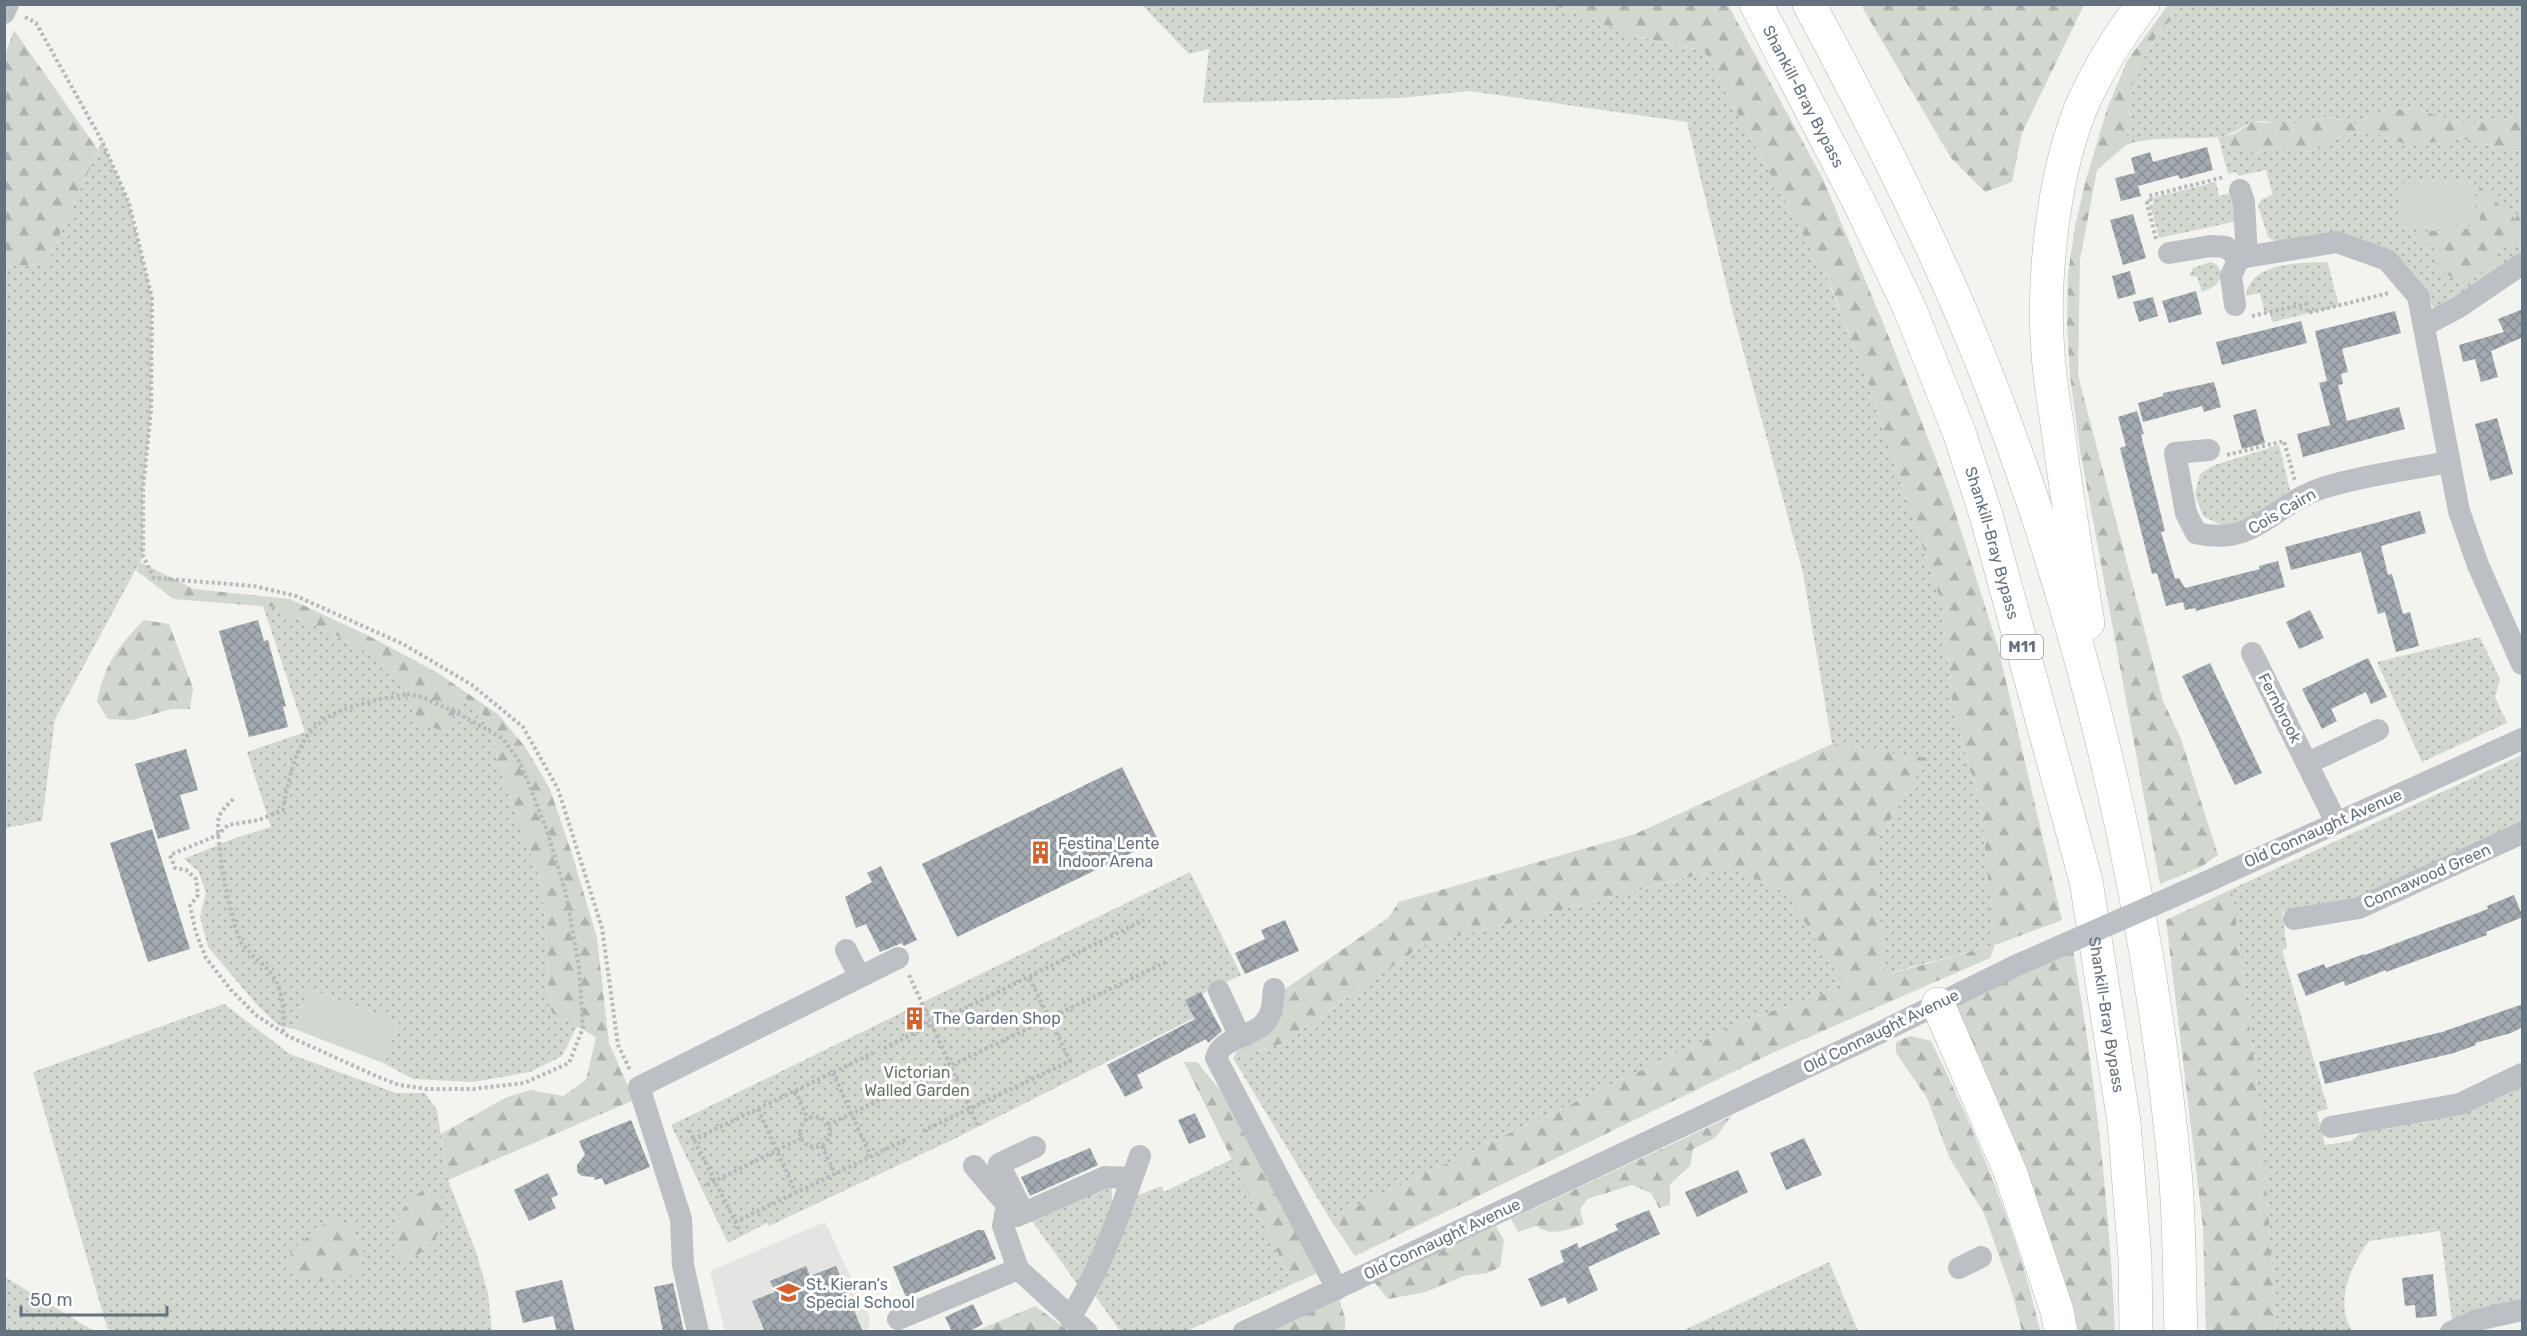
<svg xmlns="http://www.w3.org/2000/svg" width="2527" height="1336" font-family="Rubik,sans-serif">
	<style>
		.built { fill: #e4e5e3 }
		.grass { fill: url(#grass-dots) }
		.forest { fill: url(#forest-firs) }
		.pitch { fill: #d2d8cf }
		.building { fill: url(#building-cross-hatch) }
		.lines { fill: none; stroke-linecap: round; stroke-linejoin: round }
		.highway-casing { stroke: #b1b4b7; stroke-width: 34 }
		.path { stroke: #b6b8bb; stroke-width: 4; stroke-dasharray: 3 3; stroke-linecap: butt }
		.minor { stroke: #bcbfc3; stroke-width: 22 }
		.highway { stroke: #fff; stroke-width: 33 }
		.minor-bridge { stroke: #bcbfc3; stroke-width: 22 }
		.labels { text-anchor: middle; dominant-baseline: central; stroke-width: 6; stroke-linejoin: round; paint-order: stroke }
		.shield { fill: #fff; stroke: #929ca5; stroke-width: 1.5 }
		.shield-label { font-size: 15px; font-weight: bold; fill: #64717e }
		.street-label { font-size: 16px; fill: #64717e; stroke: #fff }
		.poi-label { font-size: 16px; fill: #64717e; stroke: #fff; text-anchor: start }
		.park-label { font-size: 16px; fill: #657663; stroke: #fff }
	</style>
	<defs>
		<pattern id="grass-dots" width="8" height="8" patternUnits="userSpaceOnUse" patternTransform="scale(1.5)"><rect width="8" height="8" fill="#d2d8cf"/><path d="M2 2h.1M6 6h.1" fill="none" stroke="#aeb4ad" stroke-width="1.8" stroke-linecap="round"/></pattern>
		<pattern id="forest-firs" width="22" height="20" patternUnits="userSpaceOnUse" patternTransform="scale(1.5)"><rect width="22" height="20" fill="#d2d8cf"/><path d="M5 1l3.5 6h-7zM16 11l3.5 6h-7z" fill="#aeb4ad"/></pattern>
		<pattern id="building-cross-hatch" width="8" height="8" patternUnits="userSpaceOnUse" patternTransform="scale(1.5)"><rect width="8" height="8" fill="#a3aaaf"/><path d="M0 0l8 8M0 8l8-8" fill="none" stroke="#888f94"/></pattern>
	</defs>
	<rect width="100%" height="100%" fill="#f3f3ef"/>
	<path class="built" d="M825,1222L870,1318L868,1331H725L710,1271Z"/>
	<path class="grass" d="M1142,5H1560L1643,38L1704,51L1827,278L1866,377L1941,601L1953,711L1980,802L1995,945L1907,968L1751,1018L1330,1219L1233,1058L1283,1043L1423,945L1729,867L1786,892L1841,980L1882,966L1875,845L1927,759L1832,744L1803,573L1733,313L1687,122L1469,91L1401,98L1203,103L1209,49L1189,54Z
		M2183,5H2522V116L2467,124L2415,109L2387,110L2353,124C2325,110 2317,121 2291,124C2279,125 2261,118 2250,123C2237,129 2233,135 2217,137C2187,140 2155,135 2126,145L2134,75L2157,35Z
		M2357,132L2379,135L2405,144L2447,142L2461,138L2499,148L2522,147V262L2435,310L2405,267L2276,242L2268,237L2258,205L2262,199L2273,195L2266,170L2238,176L2236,172L2228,174L2220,144L2251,154L2280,147L2309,152L2333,138Z
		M102,141L129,203L152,298L151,411L143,489V556L55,719L42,821L5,828V267L47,263Z
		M2216,182L2219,196L2233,193L2235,229L2233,222L2159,238L2150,205L2154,204L2152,198Z
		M2211,262L2217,265L2222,273C2219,285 2213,288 2202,292L2197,277L2189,276L2193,268Z
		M2323,262L2330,263L2328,264L2339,306L2272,322L2270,312L2265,314L2260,293L2246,296C2250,263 2297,263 2323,262Z
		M2279,445L2290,490L2247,521L2227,528L2203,516L2195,494L2200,474L2212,466Z
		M263,606L272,607L326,630L360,648L392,671L418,722L465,698L491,722L497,760L542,885L547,945L548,998L552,1013L577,1026L562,1056L530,1072L473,1082L413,1079L383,1063L399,1023L310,989L294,1029L279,1026L258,1006L208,947L200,917L206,892L198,871L184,859L232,839L271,827L247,752L305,732Z
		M2480,637L2500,679L2495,697L2507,723L2422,762L2377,662Z
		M2522,755V831L2406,889L2312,905L2282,913L2287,948L2282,950L2328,1109L2317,1112L2325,1145L2351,1141L2365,1129L2522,1085V1301L2485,1307L2452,1319L2440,1231L2369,1241C2351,1266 2334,1301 2352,1331H2277L2261,1116L2232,889Z
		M1190,872L1241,975L1188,1001L1196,1017L952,1140L769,1226L767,1223L728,1243L671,1125Z
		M224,1004L290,1054L396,1093H425L437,1110L448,1180L476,1252L488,1293L492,1331H108L33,1072Z
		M1232,1159L1293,1284L1184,1332L1120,1331L1094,1294L1138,1195L1162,1186L1164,1192Z
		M1112,1182V1204L1080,1288L1029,1217L1087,1192L1103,1190Z
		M1829,1262L1858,1331H1682Z
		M5,1277L94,1331H5Z"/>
	<path class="forest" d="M1873,4L2084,5L2022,133L2012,182L1985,192L1951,158L1862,7Z
		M1554,5H1728L1823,179L1891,342L1950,496L1998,647L2062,920L1995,945L1990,958L1770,1054L1355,1256L1330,1219L1751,1018L1845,987L1786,892L1729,867L1423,945L1283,1043L1233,1058L1262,1005L1388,918L1399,902L1635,834L1832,744L1928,758L1875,845L1885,975L1995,945L1980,802L1953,711L1941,601L1866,377L1830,284L1704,51L1634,36Z
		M2168,5H2183L2157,35L2134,75L2126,145L2097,170L2080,260L2078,375L2163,701L2181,739L2218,855L2201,867L2160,884L2080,450L2070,376L2067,324L2068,273L2075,227L2085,183L2107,109L2127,61Z
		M14,30L98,150L47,263L5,267L4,57Z
		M2415,109L2467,124L2522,116V147L2499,148L2461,138L2447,142L2405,144L2379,135L2357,132L2333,138L2309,152L2280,147L2251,154L2220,144L2218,137L2234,134L2252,122L2292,124L2316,117L2341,118L2353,124L2387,110Z
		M2479,187L2515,219L2522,206V240L2499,248L2493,268L2460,283L2437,268L2435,250L2414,232L2480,228Z
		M140,562L194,589L290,599L369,636L438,673L499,715L526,748L550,789L573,857L597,938L609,1043L634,1100L448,1180L441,1134L505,1098L530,1090L563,1096L586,1080L596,1037L552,1013L548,998L547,945L542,885L497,760L491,722L465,698L443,731L418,722L392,671L360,648L326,630L272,607L173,599L136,570Z
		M144,620L169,624L193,688L190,709H172L132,720L108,719L97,702C105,663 117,648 144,620Z
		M2232,889L2261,1116L2277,1331H2206L2203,1227L2166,920Z
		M2073,950C2095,1076 2109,1203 2115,1331H2070L1949,1003Z
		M1910,1036L1931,1041C1976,1133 2018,1231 2040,1331H2022L2013,1296L1984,1213L1950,1159L1927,1098L1896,1053V1042Z
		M1184,1062H1197L1229,1101L1320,1272L1293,1284Z
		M1732,1116L1715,1138L1693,1149L1690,1166L1670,1184V1205L1659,1208L1651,1193L1632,1185L1587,1199L1580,1210L1584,1224C1567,1230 1553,1237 1536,1226L1518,1232L1511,1219Z
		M424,1189L441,1195C443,1231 442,1238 412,1259L400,1258C384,1226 399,1209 424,1189Z
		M333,1218L352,1226C356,1233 362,1243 363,1252C363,1289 309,1286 288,1269L292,1249Z
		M1496,1226L1504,1240L1500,1267L1488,1273L1464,1276L1426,1292L1388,1299L1374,1282Z
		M1339,1298L1345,1318V1331L1267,1332Z
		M1035,1306L1069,1331H976Z"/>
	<path class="pitch" d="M2474,180L2476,225L2402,228L2401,183Z
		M310,989L399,1023L383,1063L294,1029Z"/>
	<path class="building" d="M2207,147L2213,170L2180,179L2178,175L2138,186L2141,196L2121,201L2115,178L2135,173L2131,158L2150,152L2153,162Z
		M2133,214L2146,258L2123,265L2110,220Z
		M2130,271L2136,294L2118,299L2112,276Z
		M2196,291L2202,314L2169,323L2162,301Z
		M2153,297L2158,316L2139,322L2133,302Z
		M2523,309V337L2491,351L2498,377L2481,382L2475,359L2463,362L2459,345L2504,332L2498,319Z
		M2395,311L2401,333L2342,349L2348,372L2341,374L2343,384L2338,385L2347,421L2399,407L2405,429L2303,457L2297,434L2330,425L2319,383L2327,381L2315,331Z
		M2301,321L2307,343L2222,365L2216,342Z
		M2214,382L2221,407L2204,412L2202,406L2143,422L2138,403L2163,396V393Z
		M2256,409L2265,443L2242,449L2233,415Z
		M2137,411L2144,434L2141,435L2165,531L2161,532L2175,579L2179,578L2185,588L2260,569L2259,566L2278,561L2285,587L2196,611L2195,608L2185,610L2183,602L2166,606L2157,573L2152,574L2120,448L2126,446L2118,417Z
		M2497,418L2513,474L2490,481L2475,424Z
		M2420,511L2426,533L2381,546L2388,575L2392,574L2403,614L2410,612L2419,646L2396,652L2385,612L2378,614L2361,552L2291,570L2285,547Z
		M2310,610L2324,638L2299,649L2286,622Z
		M258,620L264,641L268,640L286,706L283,707L288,727L249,737L219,631Z
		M2368,658L2387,697L2371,704L2366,692L2331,709L2337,721L2322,729L2302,689Z
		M2210,663L2262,773L2235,785L2182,676Z
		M186,749L198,790L180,795L190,829L158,839L135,764Z
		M1122,767L1158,840L957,937L922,864Z
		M152,829L190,949L148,962L110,843Z
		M881,866L917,940L904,946L902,943L880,952L866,924L856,928L845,897L872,882L867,873Z
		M2514,895L2523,917L2486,932L2487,935L2386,972V970L2345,986L2344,981L2306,996L2297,974L2324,964L2326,968L2364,954L2365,955L2464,918L2488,909L2487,906Z
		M1285,920L1299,951L1245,974L1235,953L1265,939L1261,930Z
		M1201,992L1222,1031L1208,1043L1206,1039L1137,1075L1143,1088L1125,1097L1107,1065L1195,1019L1185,1000Z
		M2523,1004V1027L2511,1033L2475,1043L2476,1045L2454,1053L2325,1084L2319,1062L2442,1032Z
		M918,1005L926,1024L913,1030L904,1012Z
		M1195,1113L1206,1137L1189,1144L1178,1120Z
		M631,1120L650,1167L605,1185L602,1178L595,1180L594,1177L582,1176L577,1172V1165L585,1155L579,1141Z
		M1804,1138L1822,1175L1786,1190L1770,1153Z
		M1090,1148L1098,1165L1030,1196L1021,1177Z
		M1738,1170L1748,1192L1697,1217L1685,1192Z
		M548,1173L558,1195L551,1198L556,1208L529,1221L514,1190Z
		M1649,1210L1660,1234L1588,1267L1598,1290L1568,1304L1565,1297L1541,1307L1528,1279L1564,1262L1560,1251L1577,1243L1579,1248L1618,1230L1615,1224Z
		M978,1230H984L996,1259L906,1297L893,1267Z
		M806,1266L810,1276L836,1266L863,1332H765L752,1301L775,1292L770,1281Z
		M2433,1274L2437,1316L2416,1318L2415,1305L2405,1306L2402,1278Z
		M562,1280L575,1332H557L553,1316L523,1323L515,1291Z
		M673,1283L684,1332H663L654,1287Z
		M973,1304L983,1324L968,1332H952L945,1317Z"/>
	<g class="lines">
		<defs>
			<g id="highway">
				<path id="s1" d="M1756,4L1859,202L1909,307L1959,432L1986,515L2086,881L2124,1122L2135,1259L2136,1332"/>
				<path d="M1809,4C1875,127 1939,252 1990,383C2087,634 2149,902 2175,1171C2180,1224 2179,1278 2181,1332"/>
				<path d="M2088,623C2078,566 2069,509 2061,452C2057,419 2050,386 2048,353C2042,280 2053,178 2080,110C2096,72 2118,37 2143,4"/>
				<path d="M1938,1004L2011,1174L2057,1311L2061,1332"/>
			</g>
		</defs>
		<use href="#highway" class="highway-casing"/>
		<path class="path" d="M25,17L36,23L102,141L129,203L152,298L151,411L143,489V556L154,578L254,586L296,596L403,644L472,685L523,727L558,789L602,928L618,1045L630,1070
			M2156,239L2147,203L2151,202L2149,196L2224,177
			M2252,316L2306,304L2308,313L2389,293
			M2227,455L2284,441L2295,481
			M407,694L422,697L459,714L502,738L518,759L528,782L547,831L566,894L579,967L583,1028L569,1063L524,1083L473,1089H427L399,1085L376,1076L288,1036L257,1016L231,990L206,958L196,933L190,906L198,895L196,879L186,870L175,868L170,855L218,835L228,825L259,820L283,810C298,720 320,710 407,694Z
			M233,799C229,804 221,810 219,817C214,836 231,924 241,942C249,955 264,963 273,976C284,993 284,1014 283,1033
			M909,975L978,1126
			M884,1048L1144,920
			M833,1073L871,1157
			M795,1091L808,1119
			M758,1109L796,1193
			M800 1132a15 15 0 1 1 30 0a15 15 0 1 1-30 0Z
			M828,1125L1166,962
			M689,1130L739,1229
			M923,1131L1070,1061L1029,977
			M693,1140L873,1053
			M822,1146L835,1174
			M707,1185L800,1139
			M735,1222L907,1139"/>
		<path class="minor" d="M4,13L8,4
			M2240,190L2244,202L2247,257
			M2169,253L2211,246L2226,247L2239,258L2337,242L2387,260L2418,296L2459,511L2478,565L2522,664
			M2235,305L2231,276L2239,258
			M2425,325L2459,307L2522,264
			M2209,450L2175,453L2186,513L2196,533C2256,548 2275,501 2326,487C2365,475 2408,470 2448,462
			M2252,653L2336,822
			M2308,763L2378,730
			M2204,883L2522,739
			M2294,919L2359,908L2522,833
			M860,977L898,958
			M1274,989C1273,997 1273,1010 1269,1017C1258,1038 1222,1035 1216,1058L1337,1289
			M1219,991L1240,1037
			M2331,1127L2460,1104L2522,1074
			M974,1166L1007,1205L1003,1226L1018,1269L1087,1332
			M1020,1206L999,1164L1035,1147
			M1005,1214L1017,1216L1105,1177L1132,1178
			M1959,1268L1981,1257
			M1070,1318C1102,1267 1120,1212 1140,1156
			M898,1319L1018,1269
			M698,1332L683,1265L681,1219L639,1087L860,977L846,950
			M1244,1332L1873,1036L2015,966
			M2451,1332L2477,1320L2522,1310"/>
		<use href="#highway" class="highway"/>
		<path class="minor-bridge" d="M2015,966L2204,883"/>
	</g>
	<defs>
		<symbol id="building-bare" viewBox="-9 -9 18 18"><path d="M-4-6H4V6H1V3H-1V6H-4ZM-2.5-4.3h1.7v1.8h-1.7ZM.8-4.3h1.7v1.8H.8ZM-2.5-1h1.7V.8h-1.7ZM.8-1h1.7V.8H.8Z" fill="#d5622e" stroke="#fff" stroke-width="2.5" paint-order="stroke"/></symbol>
		<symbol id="school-bare" viewBox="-9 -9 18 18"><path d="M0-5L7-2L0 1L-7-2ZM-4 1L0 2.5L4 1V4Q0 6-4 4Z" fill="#d5622e" stroke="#fff" stroke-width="2.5" paint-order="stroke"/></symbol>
	</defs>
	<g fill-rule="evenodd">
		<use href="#building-bare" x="1024" y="836" width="33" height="33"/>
		<use href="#building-bare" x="898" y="1002" width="33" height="33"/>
		<use href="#school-bare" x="772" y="1276" width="33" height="33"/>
	</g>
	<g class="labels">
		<rect class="shield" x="2001" y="635" width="42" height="24" rx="4.5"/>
		<g class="shield-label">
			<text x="2022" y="647">M11</text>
		</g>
		<g class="street-label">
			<text stroke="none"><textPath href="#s1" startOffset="104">Shankill-Bray Bypass</textPath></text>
			<text transform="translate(2282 511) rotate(-30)">Cois Cairn</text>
			<text stroke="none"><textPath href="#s1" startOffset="590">Shankill-Bray Bypass</textPath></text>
			<text transform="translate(2280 708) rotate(63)">Fernbrook</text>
			<text transform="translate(2323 828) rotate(-24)">Old Connaught Avenue</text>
			<text transform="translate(2427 876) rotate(-24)">Connawood Green</text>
			<text stroke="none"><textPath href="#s1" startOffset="1076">Shankill-Bray Bypass</textPath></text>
			<text transform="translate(1881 1031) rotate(-26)">Old Connaught Avenue</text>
			<text transform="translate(1442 1239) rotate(-25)">Old Connaught Avenue</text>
		</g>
		<g class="poi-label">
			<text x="1058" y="843">Festina Lente<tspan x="1058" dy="18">Indoor Arena</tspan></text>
			<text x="933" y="1018">The Garden Shop</text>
			<text x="806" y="1284">St. Kieran’s<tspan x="806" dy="18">Special School</tspan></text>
		</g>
		<g class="park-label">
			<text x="917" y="1072">Victorian<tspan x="917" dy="18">Walled Garden</tspan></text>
		</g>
	</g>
	<rect width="2527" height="1336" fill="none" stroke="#64717e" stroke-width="12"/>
	<path d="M21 1306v9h146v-9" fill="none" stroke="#64717e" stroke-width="3"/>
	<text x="30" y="1306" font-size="18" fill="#64717e" stroke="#ffffff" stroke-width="4.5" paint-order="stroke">50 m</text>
</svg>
